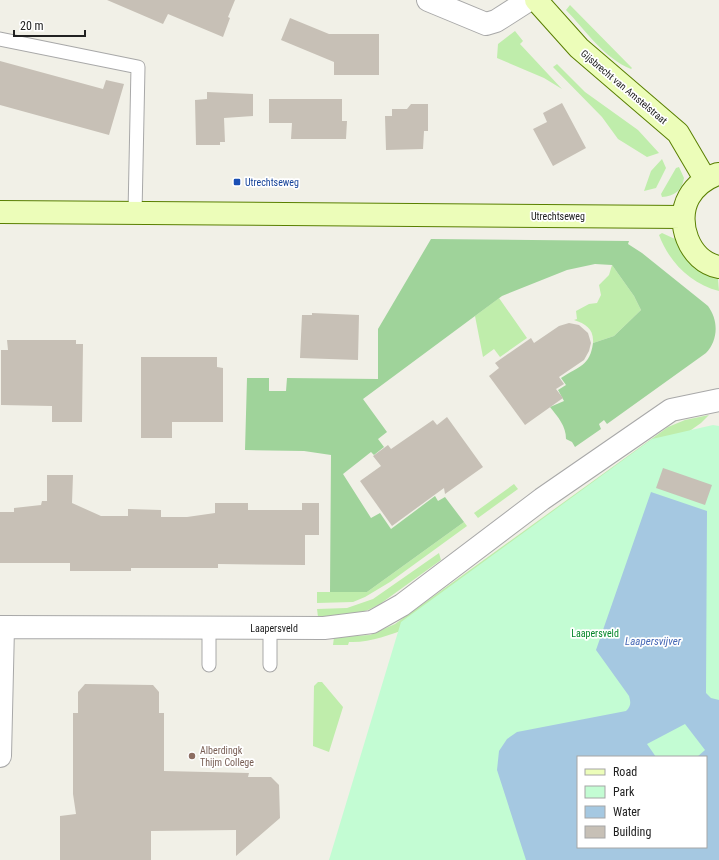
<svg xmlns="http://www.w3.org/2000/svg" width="719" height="860" font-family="'Roboto Condensed',sans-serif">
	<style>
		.grass { fill: #bfedab }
		.forest { fill: #9fd39a }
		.park { fill: #c3fcd3; fill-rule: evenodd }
		.water { fill: #a5c8e1; fill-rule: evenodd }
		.building { fill: #c7c0b6 }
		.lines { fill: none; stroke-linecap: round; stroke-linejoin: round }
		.lane-casing { stroke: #a8a8a8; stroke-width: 15 }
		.street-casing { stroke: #a8a8a8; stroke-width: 24 }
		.secondary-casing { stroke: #597f00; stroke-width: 24 }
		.lane { stroke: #fff; stroke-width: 13 }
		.street { stroke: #fff; stroke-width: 22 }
		.secondary { stroke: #ecfdb9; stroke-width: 22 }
		.transit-dot { fill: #1a4fb4; stroke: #fff; stroke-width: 1.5 }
		.education-dot { fill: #8d6e63; stroke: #fff; stroke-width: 1.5 }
		.labels { text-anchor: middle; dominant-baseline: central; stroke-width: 3.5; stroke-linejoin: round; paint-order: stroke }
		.street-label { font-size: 10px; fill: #212121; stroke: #fff }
		.transit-label { font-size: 10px; fill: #164399; stroke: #fff; text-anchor: start }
		.park-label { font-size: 10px; fill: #06872a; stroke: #fff }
		.education-label { font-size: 10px; fill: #785e54; stroke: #fff; text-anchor: start }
		.water-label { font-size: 11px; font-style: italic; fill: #4769b6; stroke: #fff }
	</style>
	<rect width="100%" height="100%" fill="#f1f0e7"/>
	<path class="grass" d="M570,5L632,68L631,69C604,58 586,31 566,10Z
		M515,31L523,41L520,44L562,89L544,78L497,58L498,44Z
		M557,64L585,92L638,130L659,153L647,157L618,139L602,117L553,67Z
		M662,159L666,168L656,188L644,191L651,171Z
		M679,167L684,178C682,191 674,196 662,197L661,194L676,168Z
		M662,233L675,239L718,279L719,291C691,284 669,262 659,235Z
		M612,265L634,296L641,310L614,336L593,343C594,329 586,324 574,320L577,319L576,311L589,304L597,303L601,295L599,285L609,275Z
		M499,298L527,338L500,357L494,349L483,357L475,316Z
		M709,415L701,423L409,628C389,635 370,643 349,642L348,645H333L334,637L370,635L395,624L668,427L685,420Z
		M514,484L518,489L478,518L474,513Z
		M464,522L467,526L390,582L365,597L353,602L317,603V592H367Z
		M439,553L441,560L380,604L368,610L342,617H318L317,609L347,608L373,599Z
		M318,682H322L343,707L329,752L313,746L314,686Z"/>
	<path class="forest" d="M431,239L629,241L628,244L642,253L708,306C719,321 718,340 706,353L607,424L604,420L599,424L601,429L575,447L572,442L566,439C566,426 558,417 550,407L564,401L558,390L566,385L561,378C579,366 590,366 593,343L614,336L641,310L634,296L612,265L595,264L567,270L502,296L363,399L387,432L378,439L384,447L374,455L371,452L343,474L371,518L380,513L391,529L435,496L438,501L445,497L464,522L367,592H330L331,455L304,451L245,450L247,378H269V391H286L287,378L378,379V329Z"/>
	<path class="park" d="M713,425L719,426V860H329L401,622L652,439ZM578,757H706V847H578Z"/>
	<path class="water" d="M651,492L707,511L706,693L711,698L719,700V860H526L497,770L499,751L507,739L517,732L626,711C631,706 631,703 629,696L596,650ZM685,724L705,750L697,757H706V847H578V757H656L647,744Z"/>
	<path class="building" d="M107,0H235L228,17L230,18L223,37L168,14L163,24Z
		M290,18L329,34H379V75H334V62L281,40Z
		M0,61L103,89L106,80L124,84L109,135L0,105Z
		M207,92L253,94V116L224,118L225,142H220V145H196L195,100L207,99Z
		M269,99H342V121H347L346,139H291L292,123H269Z
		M562,103L586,148L553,166L533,129L547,122L543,113Z
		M411,104H428V131H424L423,149L386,150L385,116H392V109H407Z
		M312,313L359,315L358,360L300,358L302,315H312Z
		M569,323L579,325L588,333L591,343L589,351L584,360L559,377L564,384L556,389L563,398L525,425L489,376L499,368L495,363L531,338L534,343L559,326Z
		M7,340H76V344H83L82,422H52V406L1,405V350H8Z
		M141,357H217V367L223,368V422H172V438H141Z
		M447,417L483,467L445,494L444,488L392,526L360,481L381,466L373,456L388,445L391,449L433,420L437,425Z
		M663,468L712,485L705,505L656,488Z
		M47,475H73L72,503L101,516H128V509L161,510V517H187L215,513V503H248V510H302V503H319V535H305V565L218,564V568H131V571H70V563H0V512H14V508L41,505L42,501H47Z
		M85,684L153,685L159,692V713H164V771L249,773L248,777H271L279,785L280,818L236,856V830L151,831V860H60V816L76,814L73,794V713H78V692Z"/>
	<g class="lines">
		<defs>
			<path id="lane" d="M0,39L138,67L135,213
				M209,665V628
				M270,665V629"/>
			<path id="street" d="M428,0L486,24L496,21L529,0
				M0,627L324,628L372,622L402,605L542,499L671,410L719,400
				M0,756L3,627"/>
			<path id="secondary" d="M536,0L579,48L678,133L705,179
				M718,174C706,178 696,185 689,197C675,222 689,261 719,267
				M0,212L683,217"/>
		</defs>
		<use href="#lane" class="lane-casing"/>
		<use href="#street" class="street-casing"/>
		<use href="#secondary" class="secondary-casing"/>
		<use href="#lane" class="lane"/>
		<use href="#street" class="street"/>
		<use href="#secondary" class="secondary"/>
	</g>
	<rect class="transit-dot" x="233" y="178" width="8" height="8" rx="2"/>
	<circle class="education-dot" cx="192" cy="756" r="4"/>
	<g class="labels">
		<g class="street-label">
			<text transform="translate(624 87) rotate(40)">Gijsbrecht van Amstelstraat</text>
			<text x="558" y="216">Utrechtseweg</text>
			<text x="274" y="628">Laapersveld</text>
		</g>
		<g class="transit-label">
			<text x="245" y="182">Utrechtseweg</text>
		</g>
		<g class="park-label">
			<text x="595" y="633">Laapersveld</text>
		</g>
		<g class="education-label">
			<text x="200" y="750">Alberdingk<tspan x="200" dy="12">Thijm College</tspan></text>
		</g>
		<g class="water-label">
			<text x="653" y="641">Laapersvijver</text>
		</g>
	</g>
	<rect x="577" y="756" width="130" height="92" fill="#ffffff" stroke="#a6a6a6"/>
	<rect x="585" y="769" width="20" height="6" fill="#ecfdb9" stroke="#a6a6a6"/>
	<text x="613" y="776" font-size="12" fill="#212121">Road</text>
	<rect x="585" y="786" width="20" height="12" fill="#c3fcd3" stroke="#a6a6a6"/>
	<text x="613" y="796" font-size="12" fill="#212121">Park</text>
	<rect x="585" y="806" width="20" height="12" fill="#a5c8e1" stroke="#a6a6a6"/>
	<text x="613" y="816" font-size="12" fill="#212121">Water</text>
	<rect x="585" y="826" width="20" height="12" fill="#c7c0b6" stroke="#a6a6a6"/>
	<text x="613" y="836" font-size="12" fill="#212121">Building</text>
	<path d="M14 30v6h71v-6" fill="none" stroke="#212121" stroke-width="2"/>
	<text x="20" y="30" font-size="12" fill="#212121" stroke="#ffffff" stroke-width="3" paint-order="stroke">20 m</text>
</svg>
